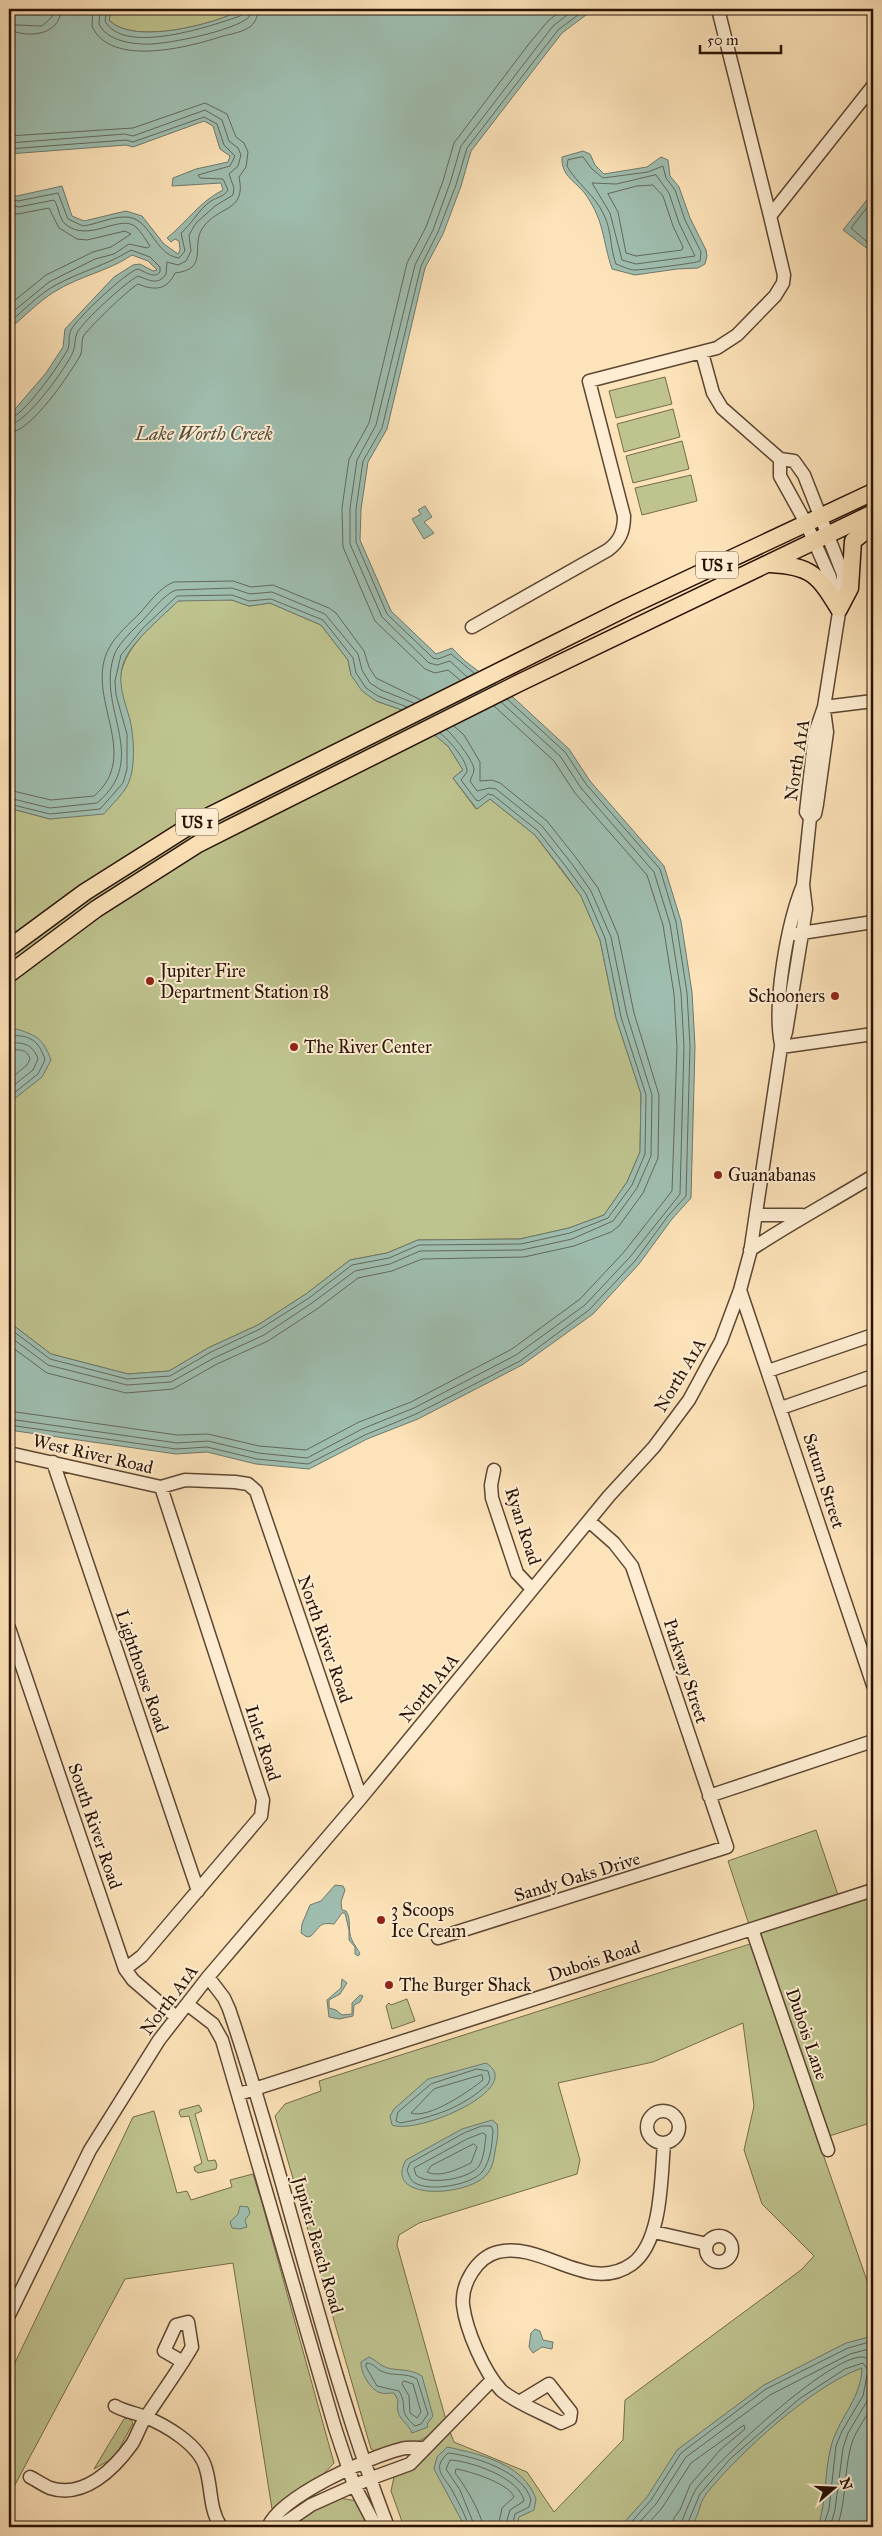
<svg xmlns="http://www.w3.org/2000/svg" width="882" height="2536" font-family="'IM FELL Great Primer',serif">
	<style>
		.green { fill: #bfc48f; stroke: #746b4a }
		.water { fill: #9fbeb0; stroke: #6f796c }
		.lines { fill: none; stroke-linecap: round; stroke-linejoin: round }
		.shore { stroke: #64685a; stroke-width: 1 }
		.minor-casing { stroke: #5d4632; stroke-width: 15 }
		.major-casing { stroke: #281205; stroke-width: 19 }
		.minor { stroke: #feedd2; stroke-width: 12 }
		.major { stroke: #fde3b9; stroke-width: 16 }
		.poi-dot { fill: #8f2418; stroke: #feedd2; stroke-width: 2 }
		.labels { text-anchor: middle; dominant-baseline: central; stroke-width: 4; stroke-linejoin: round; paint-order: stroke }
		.shield { fill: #feedd2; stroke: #685442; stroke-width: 1 }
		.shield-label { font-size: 16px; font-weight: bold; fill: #281205 }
		.street-label { font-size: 18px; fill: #281205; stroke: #feedd2 }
		.poi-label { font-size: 18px; fill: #281205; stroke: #feedd2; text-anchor: start }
		.water-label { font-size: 19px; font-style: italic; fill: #524e41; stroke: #feedd2 }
	</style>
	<rect width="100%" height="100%" fill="#fde3b9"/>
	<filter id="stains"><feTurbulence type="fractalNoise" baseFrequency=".004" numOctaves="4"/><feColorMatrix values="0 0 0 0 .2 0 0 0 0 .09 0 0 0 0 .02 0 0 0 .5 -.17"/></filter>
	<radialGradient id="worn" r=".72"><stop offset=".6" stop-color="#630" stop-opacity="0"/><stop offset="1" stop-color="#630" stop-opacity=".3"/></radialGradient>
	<path class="green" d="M112,9H243C216,24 133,46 109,20Z
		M665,377L672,404L616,418L609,391Z
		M673,409L680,437L624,452L617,424Z
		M682,441L689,469L633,483L626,456Z
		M691,475L697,501L642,515L635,488Z
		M196,599L232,600L249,606L270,603L321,625L348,660L351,675L376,701L405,711L448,746L463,770L453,778L476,809L490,799L535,835L581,896L600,940L616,1018L641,1094L640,1152L627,1182L604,1215L569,1228L520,1239L418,1240L387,1253L350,1260L306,1294L258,1325L208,1348L169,1371L128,1374L51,1354L9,1322V808L50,819L76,815L130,720C127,712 123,703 121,694C113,654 153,625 178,601Z
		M816,1830L839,1898L873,1886V2122L820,2139L728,1861Z
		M750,1944L873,2298V2527H404L391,2491L394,2477L413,2468L450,2432L454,2442L527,2472L554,2512L623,2440L625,2400L801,2270L814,2256L762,2204L744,2150L754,2106L743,2023L653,2062L558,2083L580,2160L577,2174L419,2223L399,2235L397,2245L446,2420C420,2446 412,2444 377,2452L371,2449L275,2116L285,2104L321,2091L319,2081Z
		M407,1999L415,2021L392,2029L386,2006L389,2003L391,2005Z
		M199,2105L202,2111L195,2114L208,2161L215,2160L217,2165L216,2169L198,2173L195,2171L194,2167L202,2163L189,2116L181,2117L179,2113L180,2110Z
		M154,2111L177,2193L187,2191L191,2200L232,2187L230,2180L253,2174L262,2203L334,2463L319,2479L272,2509L233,2263L125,2279L9,2496V2375L133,2117Z
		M128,2417L133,2423L115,2457L94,2469L124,2419Z
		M340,2498L357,2501L369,2527H286L299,2517Z"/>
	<path class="water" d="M44,9H112L109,20C133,46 216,24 243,9H594L562,33L471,151L461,186L443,234L425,268L387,429L368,462L361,509L360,540L391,611L436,654L452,648L465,661L515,699L569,749L590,781L664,866L681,921L692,992L695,1046L691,1198L672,1219L639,1264L593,1314L522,1365L418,1419L367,1439L309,1469L256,1464L207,1452L176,1454L9,1430V1322L51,1354L128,1374L169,1371L208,1348L258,1325L306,1294L350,1260L387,1253L418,1240L520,1239L569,1228L604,1215L627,1182L640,1152L641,1094L616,1018L600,940L581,896L563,871L535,835L490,799L477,809L453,778L463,770L448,746L405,711L376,701L362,691L351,675L348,660L321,625L270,603L249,606L232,600L178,601C164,615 134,640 126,657C115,679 124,698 130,720C134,737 136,768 128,784C123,795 111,805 104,814L50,819L9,808V416L46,373L63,347L65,329L114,277L133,265L140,264L153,271L157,270L148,261L132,255C109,271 79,276 54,292C38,302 24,317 9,329V194L17,196L62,186L72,216L84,221L126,211L142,216L164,244L178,254L180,250L179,241L175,239L171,242L167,238C187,222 199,202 223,190L221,183L172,186L173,178L196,169L228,162L230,156L220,149L213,126L204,121L133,147L126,145L9,154V10L18,14L39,15Z
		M583,151L590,154L595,165L604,174L647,167L661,157L668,160L670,176L679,187L690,218L706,250L707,256L705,264L698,268L677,269L635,275L612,269C602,239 605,223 586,195C576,181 561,177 562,157Z
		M873,192V253L843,230Z
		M425,506L432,517L424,522L434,533L424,539L412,519L421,514L418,510Z
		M17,1029C38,1036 43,1039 51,1060L42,1077L9,1103V1032Z
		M335,1885L343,1886L345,1890L341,1902L342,1910L346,1911C352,1919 347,1931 352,1940C354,1945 358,1949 360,1954L358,1956L355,1954V1947L349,1940V1930L345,1913H342L334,1924C319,1922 321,1926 311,1936L307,1937L301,1933L302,1924L310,1905L321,1901Z
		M342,1979L347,1983L340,1994L329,2000V2008L336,2010L342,2015L352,2014V2003L360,1995L363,1996L360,2002L354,2005L353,2016L339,2019L329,2017L327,2000L341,1988Z
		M486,2063C527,2088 418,2135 392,2125L390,2116L394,2109L428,2079Z
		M492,2120L497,2124C499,2132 497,2142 495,2151C494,2158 493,2166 488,2173C471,2197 382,2202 406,2160L462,2129Z
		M240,2206L248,2207L250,2213L245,2220L247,2227L240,2229L232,2228L230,2222L238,2214Z
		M535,2329L540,2331L543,2340L553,2342L552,2349L542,2347L533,2353L529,2347L531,2333Z
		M873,2336V2527H818C827,2500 824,2470 832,2443C841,2415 861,2398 862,2368C813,2385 739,2453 706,2494C698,2505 700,2518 689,2527H620L647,2497L677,2450L764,2385L846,2343Z
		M369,2357C375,2360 378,2363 383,2366C393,2372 408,2367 422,2376L433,2416L427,2424L428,2427L412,2433C405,2418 395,2420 398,2400L394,2393C390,2393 385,2394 381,2393C371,2391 360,2372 361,2362Z
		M447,2447C480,2454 524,2464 536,2499L534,2510L519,2517L516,2527H465L434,2469L437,2457Z"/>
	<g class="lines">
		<path class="shore" d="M93,9L92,26C110,68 190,47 223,36C232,34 243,32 251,26C256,21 258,15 259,9
			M100,9L99,24C106,39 126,43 142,44C161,46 235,31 249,17L251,9
			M107,9L105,21C124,56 211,26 240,16L245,9
			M9,22L16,25L42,26L52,17L54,9
			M9,30C29,38 60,36 61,9
			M9,136L133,128L205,103L227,114L236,137L244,143L248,152L246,167L239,177C247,213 217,205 202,229C191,247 209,269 175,273C167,290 155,291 138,284C129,289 87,329 83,337C81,343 83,350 80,356C69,375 31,432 9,433
			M9,143L125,134L133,136L205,110L222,120L229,141L238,148L241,155L238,166L229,174L234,188L233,195L215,206L196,223L189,235L191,251L186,261L178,265L167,262L166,274C158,286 149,280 138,276C126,282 83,321 77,333C74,339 76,346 73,352C66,368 26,424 9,425
			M9,149L126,140L133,142L204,117L217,124L224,145L235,156L230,166L198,175L200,178L223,179L228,190C224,197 217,197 211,201C198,210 192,224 181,233L185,251L179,258C154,255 150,216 125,217C111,217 97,224 83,226L68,219L58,193L18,201L9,199
			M583,157L592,169L603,178L648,172L663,166L666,178L675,190L685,220L701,252L700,261C697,263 641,270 635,270C629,270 622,266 616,264C610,249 612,231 604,215C595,195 577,184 567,166L568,160Z
			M656,175L669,193L679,223L695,256L636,264L622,260L610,213L592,183L616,184Z
			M637,186L653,185L663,196L673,226L683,247L682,250L636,256L626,253L618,212L608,194Z
			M873,200L851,228L873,247
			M9,205L19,207L54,200C59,207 59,218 65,224C89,244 120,213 136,227C141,232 146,240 150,246L147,248L129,244L114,254L95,259L49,282L9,315
			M9,213L18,214L49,208L59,228L77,239L87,240L125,231L131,234L111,247L93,252L46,275L9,305
			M9,323C23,311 38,295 54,286C79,272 107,265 131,250L150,257L160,267V272C154,279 146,272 138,269C127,271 76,319 71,330C68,336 70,344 68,349C61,363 22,418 9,419
			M474,673L451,654L438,659L433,658L387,614L356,542V509L363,461L382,428L421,266L438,232L456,185L467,148L558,30L586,9
			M467,677L450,661L437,665L429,663L382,617L350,544V508L357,460L376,425L415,265L433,230L450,183L461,146L553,26L575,9
			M460,680L448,670L435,673L425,669L375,621L343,547L342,508L349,459L369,423L407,263L426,227L443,181L454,143L528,45L548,21L563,9
			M9,790L51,800L94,796C143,754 83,697 109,648C116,635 130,623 140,613C149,603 160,587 174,582L233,581L251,587L273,585L329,608L336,613L364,651L369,667L376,678L421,700
			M9,798L50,808L97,803C152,757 94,707 115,653C120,642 134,629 142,621C152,611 163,595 176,590L232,588L250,594L272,592L325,614L358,654L362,670L370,683L381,690L414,703
			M9,804L50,814L100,809L123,783L127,769V734L116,695L115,681L121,655L143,628L177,596L232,595L249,601L271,599L323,620L353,658L356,673L366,688L378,696L407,707
			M9,1036C29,1034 39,1040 45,1060L38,1074L9,1097
			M9,1043C23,1042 33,1044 38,1059L33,1070L9,1089
			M9,1050C18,1050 27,1048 30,1059L27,1065L9,1080
			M9,1328L50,1359L127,1379L170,1376L211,1352L260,1329L309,1298L352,1265L389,1258L419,1245L521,1244L570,1233L608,1218L632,1185L645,1154L646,1095L621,1017L605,938L586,894L567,868L538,831L493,795L488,794L479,801L476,800L461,780L467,772C468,761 449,740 440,733
			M9,1336L48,1365L127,1385L171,1382L214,1358L264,1335L312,1303L355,1271L390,1264L420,1251L522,1250L572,1239L613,1221L637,1188L651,1156L652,1095L627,1015L611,937L591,891L572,864L542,826L496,789L489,788L477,791L470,781C471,777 474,774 474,769C473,760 454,736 447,730
			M9,1345L47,1373L126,1393L173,1389L217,1364L268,1341L317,1309L358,1278L392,1271L422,1259L524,1257L574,1246L611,1232L619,1226L643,1193L658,1158L659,1095L634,1013L618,935L598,888L577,859L547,821L500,783L492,780L480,781V762L464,735L454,726
			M9,1411L177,1435L208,1434L259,1446L306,1450L359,1422L411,1402L512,1349L580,1299L624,1252L672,1191L677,1047L674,994L663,925L647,875L575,793L554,761L494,706
			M9,1419L177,1443L208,1441L258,1453L307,1458L362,1429L414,1408L516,1355L585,1305L630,1257L680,1194L684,1046L681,993L670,924L654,872L581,788L560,756L501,702
			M9,1425L176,1449L207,1447L257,1459L308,1464L365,1435L416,1414L520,1361L589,1310L635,1261L668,1216L686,1196L690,1046L687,993L676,922L660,869L586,784L565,752L507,699
			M477,2069L488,2071L490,2079L488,2084C462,2108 434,2117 400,2123L396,2121L398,2112L431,2084Z
			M482,2075L483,2080C468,2092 429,2119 411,2113L434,2089Z
			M482,2126H491L493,2130C492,2143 491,2161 482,2172C471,2185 430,2192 415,2183C410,2180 409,2175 407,2170L410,2163L464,2133Z
			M483,2133L486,2135C485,2144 484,2158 479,2166C470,2179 428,2186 416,2175L414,2168L467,2139Z
			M474,2144L477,2147L471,2163C458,2169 441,2178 427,2172L431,2166Z
			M367,2363C375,2364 375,2368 381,2371C393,2377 406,2372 417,2379L428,2414L421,2424L415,2426C396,2409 409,2407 399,2391L377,2386L366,2367Z
			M404,2381L413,2384L421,2412L417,2418L410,2413L409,2396L402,2384Z
			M469,2527C468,2521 458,2501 454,2494C447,2478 429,2470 448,2453C475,2456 524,2472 531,2500L529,2507L515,2514L512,2527
			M475,2527L460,2490L446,2469L450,2460C471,2461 520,2478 524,2501L510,2510L505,2527
			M483,2527C482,2514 464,2484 455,2473L456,2469C470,2471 510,2484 514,2497L502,2508L498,2527
			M627,2527L651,2500L681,2453L766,2389L848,2348L873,2341
			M635,2527L656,2504L686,2457L770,2395L850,2354L873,2348
			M645,2527L662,2508L691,2463L744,2425L745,2429L720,2450L690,2485L680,2510L674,2518L672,2527
			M680,2527C680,2524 694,2492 696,2489C717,2461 829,2356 862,2357C868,2357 871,2361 873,2366
			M686,2527L700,2494L730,2459L799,2399L845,2369L863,2363L868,2370L863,2396L842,2431L836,2446L829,2509L823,2527
			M830,2527L835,2510L843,2448L848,2433L869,2398L873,2374
			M837,2527C846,2502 844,2476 850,2450C853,2434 865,2419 873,2405"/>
		<defs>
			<path id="minor" d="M718,9L770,216
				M780,459V476L806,523L830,577L836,599
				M472,627L608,550C620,541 624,531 624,516L589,381L717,348L737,335L775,296L783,283L784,275L770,216L873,86
				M824,707L873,701
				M810,818L815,814L817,804L827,732L824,710
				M795,934L873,922
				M781,1044C773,1004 787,924 803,885
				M781,1047L873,1034
				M757,1215H802
				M750,1250C791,1223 832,1201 873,1176
				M740,1290L873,1685
				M768,1371L873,1335
				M781,1408L873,1376
				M9,1453L161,1487L185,1480L235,1482L248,1484L256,1491L361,1798
				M53,1462L198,1891
				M494,1470L491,1485L492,1498L517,1573L532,1589
				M9,1628L125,1969L133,1980L176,2017
				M709,1796L873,1741
				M752,1929L828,2150
				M438,1938L727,1847L632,1566L614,1543L589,1521
				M125,1969L142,1956L261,1816L263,1800L161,1487
				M208,1977L224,1998L229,2009C287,2180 323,2358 388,2527
				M187,2004L213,2024L222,2040L335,2428L354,2485L376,2527
				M239,2094L873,1890
				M647 2127a16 16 0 1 1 32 0a16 16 0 1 1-32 0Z
				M654,2232L707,2244
				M706 2249a13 13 0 1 1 26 0a13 13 0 1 1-26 0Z
				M9,2315L90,2150L159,2040L208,1977L361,1798L609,1496L654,1447L689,1400L721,1341L740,1290L750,1253L781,1047L786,1032L806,909L803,885L810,818L806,812L815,733L824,707L843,587V574L804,475L794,461L780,459L722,408L713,393L702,353
				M521,2401L549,2384L571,2412L570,2419L561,2423C547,2415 512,2401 501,2390C484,2372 466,2330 463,2305C461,2284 477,2257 498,2252C544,2241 588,2295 632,2264C662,2242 661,2179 664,2143
				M115,2406C124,2411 134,2413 143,2416C166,2425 200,2445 206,2469C212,2489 209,2509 221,2527
				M30,2477C36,2480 43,2485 50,2488C84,2499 114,2469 132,2444C137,2436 140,2425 146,2417C161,2394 178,2371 192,2347L188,2322L176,2325L164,2351L183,2362
				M268,2527C281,2496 369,2457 401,2449C408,2447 417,2448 424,2448
				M279,2527L311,2505L369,2479L410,2464L492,2380"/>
			<path id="major" d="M770,564C812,566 818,575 839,609
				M839,609L850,588L853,541L873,525
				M9,948L85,892L191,825L628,607L873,492
				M9,974L96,909L198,844L519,683L873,513"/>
		</defs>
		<use href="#minor" class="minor-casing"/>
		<use href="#major" class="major-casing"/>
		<use href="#minor" class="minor"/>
		<use href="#major" class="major"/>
	</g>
	<g class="poi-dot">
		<circle cx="150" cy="981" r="5"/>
		<circle cx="835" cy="996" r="5"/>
		<circle cx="294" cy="1047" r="5"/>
		<circle cx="718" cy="1175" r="5"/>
		<circle cx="381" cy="1920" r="5"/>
		<circle cx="389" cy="1985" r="5"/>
	</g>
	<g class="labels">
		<g class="shield">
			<rect x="696" y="551.5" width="42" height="27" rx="4"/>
			<rect x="176" y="808.5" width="42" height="27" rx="4"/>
		</g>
		<g class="shield-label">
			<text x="717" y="565">US 1</text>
			<text x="197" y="822">US 1</text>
		</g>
		<g class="street-label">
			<text transform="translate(797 760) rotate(-81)">North A1A</text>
			<text transform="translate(680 1375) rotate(-59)">North A1A</text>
			<text transform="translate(93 1454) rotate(13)">West River Road</text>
			<text transform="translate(824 1481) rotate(72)">Saturn Street</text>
			<text transform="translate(523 1526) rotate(72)">Ryan Road</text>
			<text transform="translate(325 1639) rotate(71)">North River Road</text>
			<text transform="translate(142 1671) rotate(71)">Lighthouse Road</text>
			<text transform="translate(686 1671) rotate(72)">Parkway Street</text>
			<text transform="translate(429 1688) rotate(-51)">North A1A</text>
			<text transform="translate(263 1743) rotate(72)">Inlet Road</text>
			<text transform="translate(95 1826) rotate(71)">South River Road</text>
			<text transform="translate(577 1877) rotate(-17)">Sandy Oaks Drive</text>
			<text transform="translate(594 1961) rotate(-18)">Dubois Road</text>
			<text transform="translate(169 2000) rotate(-53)">North A1A</text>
			<text transform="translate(807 2034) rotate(71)">Dubois Lane</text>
			<text transform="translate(318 2245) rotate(74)">Jupiter Beach Road</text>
		</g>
		<g class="poi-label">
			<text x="160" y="971">Jupiter Fire<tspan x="160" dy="21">Department Station 18</tspan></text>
			<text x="825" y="996" text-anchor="end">Schooners</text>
			<text x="304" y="1047">The River Center</text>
			<text x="728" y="1175">Guanabanas</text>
			<text x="391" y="1910">3 Scoops<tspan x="391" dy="21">Ice Cream</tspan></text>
			<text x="399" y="1985">The Burger Shack</text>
		</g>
		<g class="water-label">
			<text x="204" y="433">Lake Worth Creek</text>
		</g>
	</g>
	<rect width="882" height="2536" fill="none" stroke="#fde3b9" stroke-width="30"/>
	<rect x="10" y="10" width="862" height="2516" fill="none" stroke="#281205" stroke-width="2.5"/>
	<rect x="15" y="15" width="852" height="2506" fill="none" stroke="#281205"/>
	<g transform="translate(834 2488) rotate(71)" stroke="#feedd2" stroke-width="4" paint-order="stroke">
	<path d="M0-4L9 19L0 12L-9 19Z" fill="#281205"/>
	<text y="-8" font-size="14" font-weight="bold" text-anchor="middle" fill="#281205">N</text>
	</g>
	<path d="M700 45v8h81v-8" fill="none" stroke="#281205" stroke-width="2.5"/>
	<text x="707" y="45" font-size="15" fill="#281205" stroke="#feedd2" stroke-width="4" paint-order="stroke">50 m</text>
	<rect width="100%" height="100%" filter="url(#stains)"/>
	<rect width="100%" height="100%" fill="url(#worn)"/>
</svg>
